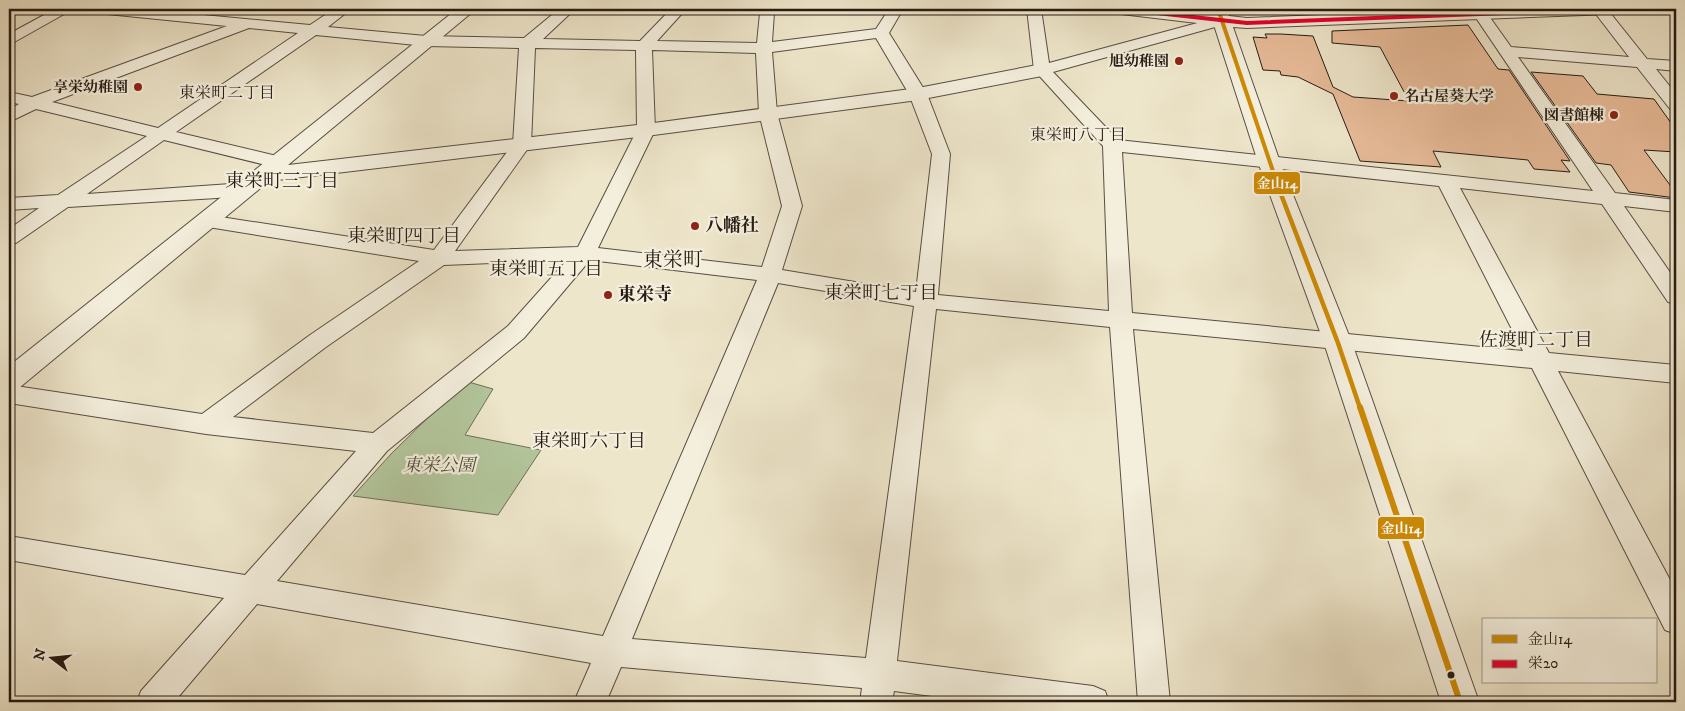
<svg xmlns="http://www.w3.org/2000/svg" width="1685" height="711" font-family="'IM FELL DW Pica','Noto Serif JP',serif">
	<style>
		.green { fill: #b3c69c; stroke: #6c7058 }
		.building { fill: #e7bb98; stroke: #261b14 }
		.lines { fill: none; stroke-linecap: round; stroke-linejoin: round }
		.minor-casing { stroke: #584e42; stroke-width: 2 }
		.tertiary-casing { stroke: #584e42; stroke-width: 2 }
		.minor { fill: #f4efdd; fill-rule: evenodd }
		.tertiary { fill: #f4efdd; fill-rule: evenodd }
		.bus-1-far2-casing { stroke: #f4efdd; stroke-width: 6 }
		.bus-1-far1-casing { stroke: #f4efdd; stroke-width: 8 }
		.bus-1-casing { stroke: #f4efdd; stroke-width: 10 }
		.bus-2-casing { stroke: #f4efdd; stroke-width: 6 }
		.bus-1-far2 { stroke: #cd8a04; stroke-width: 4 }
		.bus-1-far1 { stroke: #cd8a04; stroke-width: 4.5 }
		.bus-1 { stroke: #cd8a04; stroke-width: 6 }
		.bus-2 { stroke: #e4002b; stroke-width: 4 }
		.poi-dot { fill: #8f2418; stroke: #f4efdd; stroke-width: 2 }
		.bus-dot { fill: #261b14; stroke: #f4efdd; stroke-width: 2 }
		.labels { text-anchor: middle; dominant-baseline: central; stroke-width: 4.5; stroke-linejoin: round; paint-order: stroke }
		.far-poi-label { font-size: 15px; font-weight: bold; fill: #261b14; stroke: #f4efdd; text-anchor: end }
		.far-neighbourhood-label { font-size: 16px; fill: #261b14; stroke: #f4efdd }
		.poi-label { font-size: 18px; font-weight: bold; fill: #261b14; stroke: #f4efdd; text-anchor: start }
		.park-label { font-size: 18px; font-style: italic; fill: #504e3d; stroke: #f4efdd }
		.neighbourhood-label { font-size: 19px; fill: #261b14; stroke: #f4efdd }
		.quarter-label { font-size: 20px; fill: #261b14; stroke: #f4efdd }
		.line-badge { stroke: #f4efdd; stroke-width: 2 }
		.badge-label { font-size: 14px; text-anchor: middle; font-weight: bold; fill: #fff }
	</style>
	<rect width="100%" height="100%" fill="#eee6cb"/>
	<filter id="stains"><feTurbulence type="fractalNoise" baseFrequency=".004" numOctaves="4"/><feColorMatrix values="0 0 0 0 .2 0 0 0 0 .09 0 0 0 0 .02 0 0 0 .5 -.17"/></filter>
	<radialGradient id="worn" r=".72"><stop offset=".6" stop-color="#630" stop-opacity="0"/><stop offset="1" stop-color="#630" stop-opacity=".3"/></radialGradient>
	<path class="green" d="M465,381L493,389L465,435L541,450L498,515L353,496L391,454Z"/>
	<path class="building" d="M1468,25L1498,69L1509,70L1570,161L1561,160L1570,172L1534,169L1528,160L1433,151L1441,167L1360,161L1333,94L1298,77L1281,75L1280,71L1263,70L1253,37L1267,38L1265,34H1281L1313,36L1333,87L1353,97L1409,101L1380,47L1332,43V31Z
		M1531,72L1583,76L1597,94L1654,99L1676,130V152L1644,150L1676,193V198L1629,192L1611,165L1596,163Z"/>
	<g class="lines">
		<defs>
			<path id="minor" d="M55,9H73L9,45V34Z
				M90,9H140L310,25L334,9H351L328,27L426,36L524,38L559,9H575L543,39L640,41L671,9H686L657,41L757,43L760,13L763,9H777L774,13L772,42L876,29L889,9H903L889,33L927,94L950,154L938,295L1109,311L1103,146L1034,70L1027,9H1041L1049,63L1216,18H1226L1229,21L1226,24L1053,72L1118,140L1593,191L1470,9H1484L1511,47L1629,57L1592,9H1607L1647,59L1676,61V71L1656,69L1676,94V110L1670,109L1637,67L1518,57L1615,193L1676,200V212L1624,206L1676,281V304L1668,302L1602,204L1460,188L1549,353L1676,365V383L1558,371L1676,591V634L1665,630L1532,368L1133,329L1170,702H1138L1110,327L936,309L897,661L1093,686L1105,691L1109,702H977L894,691L892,702H860L862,688L621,667L606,702H574L591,663L257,604L174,702H137L141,691L224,598L9,560V536L245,575L356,451L206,434L9,403V385L202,414L310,335L419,261L208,227L201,225L198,221L201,217L208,215L434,250L513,144L519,48L426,46L316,35L176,132L285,158L287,162L285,166L278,168L164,140L87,194L245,183L252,185L255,189L252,193L217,198L68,207L16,243L9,244V229L39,208L9,210V198L58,195L147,136L36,109L9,122V110L19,104L9,102V92L32,97L227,26L97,13L92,12ZM249,28L298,33L158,128L52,102ZM876,38L909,94L932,154L916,292L782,270L802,206L777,113L772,52ZM535,48L636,50L637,130L578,247L455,251L531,144ZM652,50L756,53L759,113L782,206L762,267L598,248L655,130ZM1122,152L1439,186L1523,351L1132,313ZM567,260L508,326L373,433L233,417L326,347L444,265ZM590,260L757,280L603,636L277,581L387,451L524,338ZM778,283L914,306L866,658L632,639Z
				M1339,9H1353L1359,20L1356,23H1346Z"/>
			<path id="tertiary" d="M457,9H476L288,165L646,124L918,88L1042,64L1049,66L1051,70L1049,74L1042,76L918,100L646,136L269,181L19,388L9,391V366Z
				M1112,9H1165L1211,14L1210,9H1226L1229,16L1247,18L1483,9H1620L1617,13L1611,14L1247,28L1233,27L1280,162L1352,343L1479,702H1441L1324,343L1258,162L1214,25L1121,14L1115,13Z"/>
		</defs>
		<use href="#minor" class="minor-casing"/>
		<use href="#tertiary" class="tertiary-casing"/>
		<use href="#minor" class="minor"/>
		<use href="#tertiary" class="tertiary"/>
		<defs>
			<path id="bus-1-far2" d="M1218,9L1275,177"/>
			<path id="bus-1-far1" d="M1274,176L1338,343L1360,408"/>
			<path id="bus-1" d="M1360,407L1460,702"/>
			<path id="bus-2" d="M1121,9L1247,23L1611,9"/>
		</defs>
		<use href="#bus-1-far2" class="bus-1-far2-casing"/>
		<use href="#bus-1-far1" class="bus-1-far1-casing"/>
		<use href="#bus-1" class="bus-1-casing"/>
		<use href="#bus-2" class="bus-2-casing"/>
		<use href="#bus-1-far2" class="bus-1-far2"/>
		<use href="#bus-1-far1" class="bus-1-far1"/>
		<use href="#bus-1" class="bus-1"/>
		<use href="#bus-2" class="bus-2"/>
	</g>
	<g class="poi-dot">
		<circle cx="1179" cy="61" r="5"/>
		<circle cx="138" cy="87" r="5"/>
		<circle cx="1394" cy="96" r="5"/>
		<circle cx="1614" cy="115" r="5"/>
		<circle cx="695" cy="226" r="5"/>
		<circle cx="608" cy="295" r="5"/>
	</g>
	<circle class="bus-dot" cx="1451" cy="675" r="4.5"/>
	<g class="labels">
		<g class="far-poi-label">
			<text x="1169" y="61">旭幼稚園</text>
			<text x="128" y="87">享栄幼稚園</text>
			<text x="1404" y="96" text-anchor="start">名古屋葵大学</text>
			<text x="1604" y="115">図書館棟</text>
		</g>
		<g class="far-neighbourhood-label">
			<text x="227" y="93">東栄町二丁目</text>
			<text x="1078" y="135">東栄町八丁目</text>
		</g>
		<g class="poi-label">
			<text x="705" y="226">八幡社</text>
			<text x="618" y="295">東栄寺</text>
		</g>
		<g class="park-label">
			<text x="439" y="466">東栄公園</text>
		</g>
		<g class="neighbourhood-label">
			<text x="282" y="181">東栄町三丁目</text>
			<text x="404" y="236">東栄町四丁目</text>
			<text x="546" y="269">東栄町五丁目</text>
			<text x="881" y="293">東栄町七丁目</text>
			<text x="1536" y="340">佐渡町二丁目</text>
			<text x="589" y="441">東栄町六丁目</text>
		</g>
		<g class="quarter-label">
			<text x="673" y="260">東栄町</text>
		</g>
	</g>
	<g class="line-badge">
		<rect x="1253" y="171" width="48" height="24" rx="5" fill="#cd8a04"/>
		<rect x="1377" y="516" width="48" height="24" rx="5" fill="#cd8a04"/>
	</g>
	<g class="badge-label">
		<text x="1277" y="188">金山14</text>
		<text x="1401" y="533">金山14</text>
	</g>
	<rect width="1685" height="711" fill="none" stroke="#eee6cb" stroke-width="30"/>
	<rect x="10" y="10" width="1665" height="691" fill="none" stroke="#261b14" stroke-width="2.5"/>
	<rect x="15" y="15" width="1655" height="681" fill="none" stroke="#261b14"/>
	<rect x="1482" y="618" width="175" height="65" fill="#f4efdd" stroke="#a29a8d"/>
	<rect x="1492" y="635" width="25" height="8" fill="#cd8a04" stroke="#a29a8d"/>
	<text x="1528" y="644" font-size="15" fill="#261b14">金山14</text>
	<rect x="1492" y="660" width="25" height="8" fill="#e4002b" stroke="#a29a8d"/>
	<text x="1528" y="668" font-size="15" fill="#261b14">栄20</text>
	<g transform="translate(52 658) rotate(286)" stroke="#f4efdd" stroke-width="4" paint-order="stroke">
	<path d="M0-4L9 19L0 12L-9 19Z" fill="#261b14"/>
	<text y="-8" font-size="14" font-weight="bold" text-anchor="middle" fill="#261b14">N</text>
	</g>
	<rect width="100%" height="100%" filter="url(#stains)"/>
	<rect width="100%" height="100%" fill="url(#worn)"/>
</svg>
